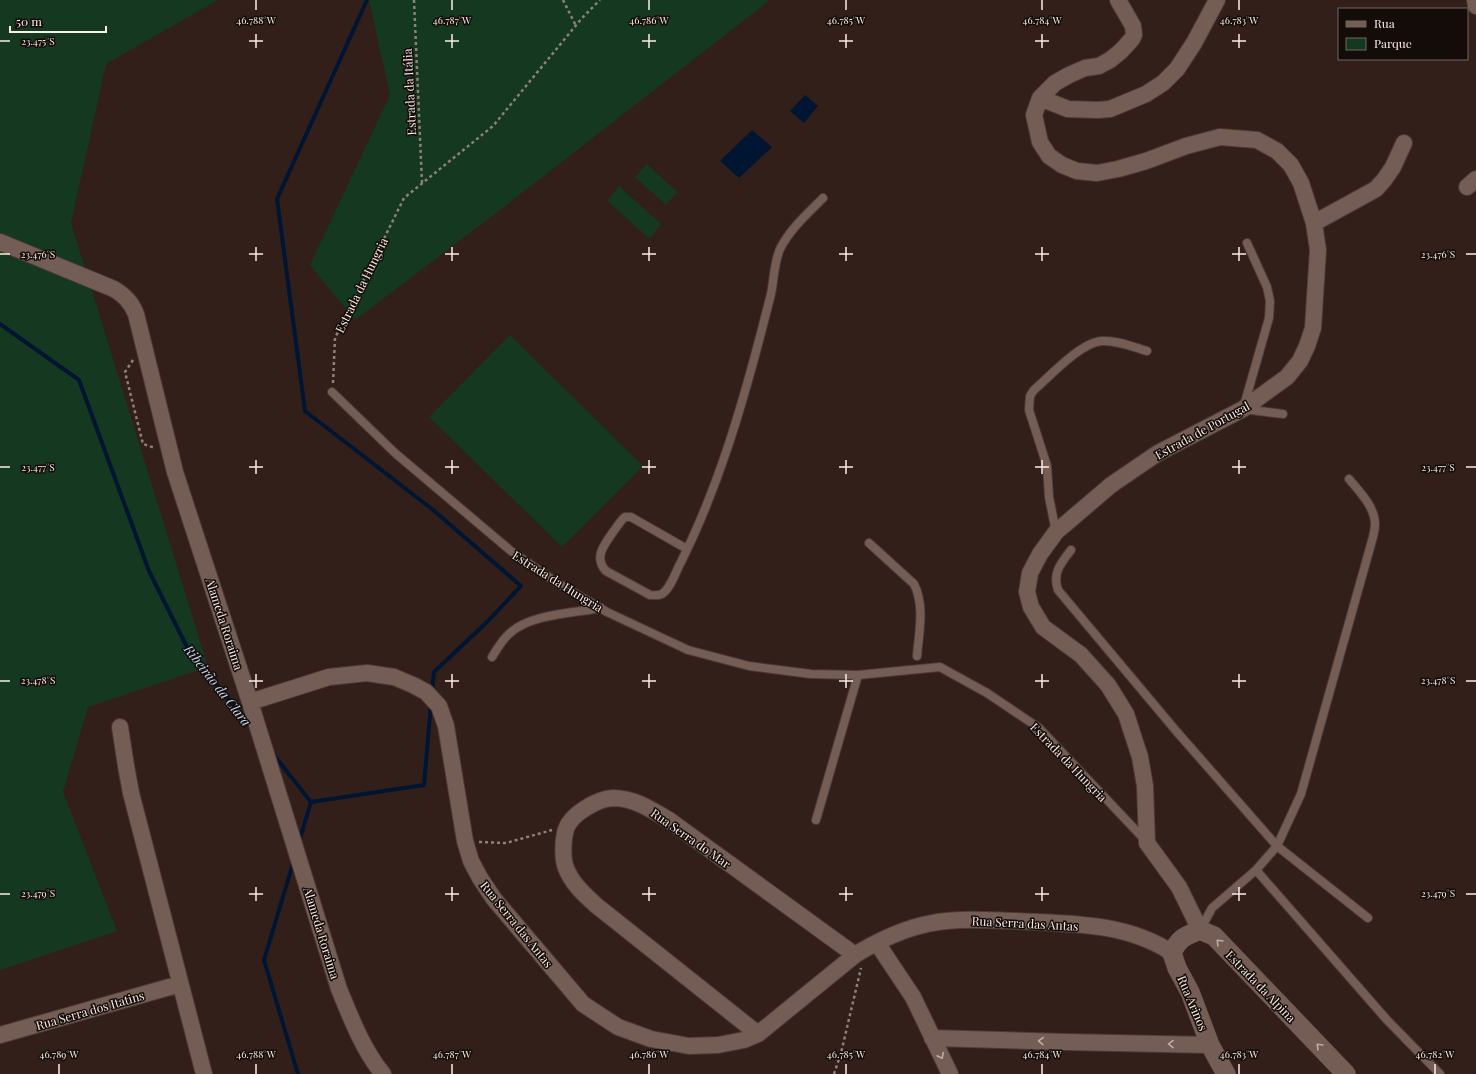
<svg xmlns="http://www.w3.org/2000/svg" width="1476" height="1074" font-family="'Playfair Display',serif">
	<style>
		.green { fill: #143920 }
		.water { fill: #001532 }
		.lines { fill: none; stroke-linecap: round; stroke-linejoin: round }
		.stream { stroke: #001532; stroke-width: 4 }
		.service-casing { stroke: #4b3b36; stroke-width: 10 }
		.minor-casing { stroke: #4b3b36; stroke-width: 18 }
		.tertiary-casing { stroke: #4b3b36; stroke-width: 20 }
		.path { stroke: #907f7a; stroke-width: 2.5; stroke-dasharray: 3 3; stroke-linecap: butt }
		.service { stroke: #745d55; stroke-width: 8 }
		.minor { stroke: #745d55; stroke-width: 16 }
		.tertiary { stroke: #745d55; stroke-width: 19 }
		.oneway { stroke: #beaca6 }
		.ticks { fill: none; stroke: #fbede8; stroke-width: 1.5 }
		.labels { text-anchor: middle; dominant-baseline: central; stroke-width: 3; stroke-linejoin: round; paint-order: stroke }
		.street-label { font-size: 12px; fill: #fbede8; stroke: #140c09 }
		.water-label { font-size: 13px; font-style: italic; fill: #c5dbf6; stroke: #140c09 }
		.ticks-label { font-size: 10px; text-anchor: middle; fill: #fbede8; stroke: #140c09; stroke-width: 3; stroke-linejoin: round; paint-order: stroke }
	</style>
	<rect width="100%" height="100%" fill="#321f19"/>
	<path class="green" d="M0,0H218L106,64L71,223L208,667L88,707L63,792L117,931L0,970Z
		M369,0H770L491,217L355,320L310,265L390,95Z
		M647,164L677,192L666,205L635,177Z
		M619,186L661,224L650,239L607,201Z
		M510,335L643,466L562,547L429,417Z"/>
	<path class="water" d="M805,95L818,106L804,123L790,111Z
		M752,130L772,147L739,178L720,161Z"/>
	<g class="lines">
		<path class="stream" d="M367,0L277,199L305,411L432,509L521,586L486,623L434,672L432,691
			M0,324L79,380L149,571L188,649L251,727
			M273,754L311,802L299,842
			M311,802L424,785L431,704
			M294,860L264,960L298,1074"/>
		<defs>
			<path id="service" d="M1247,243L1267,287L1270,301L1269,318L1243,409L1283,414
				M332,392L395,453L511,551L556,582L607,612L688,650L749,666L811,674L858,675L940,667L987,693L1039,728L1146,841
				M1056,532L1049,497L1047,466L1029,410L1030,396L1034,390C1050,376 1081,342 1102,341C1117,340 1133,347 1147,351
				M869,543L914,584C925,606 919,632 917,656
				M687,549L631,517H625C620,521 617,527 613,532C605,544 593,557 606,571L650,595C654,595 658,596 662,594C670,589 675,574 679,566C717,491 741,410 762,329C765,317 768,306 771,294C774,279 774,263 780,249C790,229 807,214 823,198
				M1071,550C1061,563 1052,573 1058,590L1177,732L1277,846L1368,918
				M492,657C497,649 502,640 509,634C529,614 574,613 601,608
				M816,820L858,675
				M1256,870L1387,1020L1440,1074
				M1200,930L1212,908L1256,870L1277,846L1301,794L1373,537C1374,532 1375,528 1375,524C1375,507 1359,491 1349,479"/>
			<path id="minor" d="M1118,0L1133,26L1134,35L1132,39L1121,51L1110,60L1099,66L1085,68L1069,75L1055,83L1040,98L1034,115L1040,142L1049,156L1062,165L1077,171L1097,173L1118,169L1146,161L1186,146L1220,137L1257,140L1277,151L1291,165L1301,183L1314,223L1318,250L1313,328L1307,346L1300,361L1287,377L1243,409L1158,453L1111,485L1056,532L1040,554L1030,573L1027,592L1031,607L1043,627L1081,655L1108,685L1126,714L1140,757L1145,786L1147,843L1179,887L1200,930
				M1475,0L1476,6
				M1040,98L1068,109L1098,110L1110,109L1146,94L1163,83L1177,69L1194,43L1217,0
				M1467,187L1476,179
				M1314,223L1376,189L1384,180L1393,167L1404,143
				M0,242L114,289C125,296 131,302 136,314L175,472L250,702L339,989C351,1018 363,1050 383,1074
				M250,702L329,677L367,673L394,677L413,685L426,692L439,706L446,726L465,841L471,861L480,878L494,899L583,1004L618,1027L651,1039L689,1046L718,1045L744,1040L758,1034L855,955C872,944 899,931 919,926C950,917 984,920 1016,921C1069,924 1126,922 1172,953
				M120,727L126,766L131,793L204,1074
				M877,943L913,997L950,1074
				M758,1034L597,906C585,895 572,884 566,868C562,859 563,839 566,829C571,814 597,799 613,798C634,798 652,810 669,820L855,955
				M0,1035L180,984
				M932,1038L1066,1042L1210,1045"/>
			<path id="tertiary" d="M1226,1074L1210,1045L1190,992L1177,968L1172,953C1179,938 1185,936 1200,930L1214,936L1346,1074"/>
		</defs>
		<use href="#service" class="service-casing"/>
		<use href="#minor" class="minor-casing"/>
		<use href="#tertiary" class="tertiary-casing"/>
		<path class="path" d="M414,0L422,183
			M563,0L576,26
			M133,360L125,372L143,444L155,448
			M333,383L335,338L404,198L493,126L582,18L600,0
			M479,842L506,843L552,830
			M834,1074L841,1053L861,968"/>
		<use href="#service" class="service"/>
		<use href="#minor" class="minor"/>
		<use href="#tertiary" class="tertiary"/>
	</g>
	<defs><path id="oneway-chevron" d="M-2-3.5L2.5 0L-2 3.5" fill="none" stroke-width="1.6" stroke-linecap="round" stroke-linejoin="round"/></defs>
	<g class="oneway">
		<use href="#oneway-chevron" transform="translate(1219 942) rotate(-134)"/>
		<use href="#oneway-chevron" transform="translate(1041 1041) rotate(-178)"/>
		<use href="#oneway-chevron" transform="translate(1171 1044) rotate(-179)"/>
		<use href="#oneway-chevron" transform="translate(1319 1046) rotate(-135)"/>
		<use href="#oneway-chevron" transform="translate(941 1056) rotate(63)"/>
	</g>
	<path class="ticks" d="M256,0V10M452,0V10M649,0V10M846,0V10M1042,0V10M1239,0V10M256,34V48M452,34V48M649,34V48M846,34V48M1042,34V48M1239,34V48M0,41H10M249,41H263M445,41H459M642,41H656M839,41H853M1035,41H1049M1232,41H1246M256,247V261M452,247V261M649,247V261M846,247V261M1042,247V261M1239,247V261M0,254H10M249,254H263M445,254H459M642,254H656M839,254H853M1035,254H1049M1232,254H1246M1466,254H1476M256,460V474M452,460V474M649,460V474M846,460V474M1042,460V474M1239,460V474M0,467H10M249,467H263M445,467H459M642,467H656M839,467H853M1035,467H1049M1232,467H1246M1466,467H1476M256,674V688M452,674V688M649,674V688M846,674V688M1042,674V688M1239,674V688M0,681H10M249,681H263M445,681H459M642,681H656M839,681H853M1035,681H1049M1232,681H1246M1466,681H1476M256,887V901M452,887V901M649,887V901M846,887V901M1042,887V901M1239,887V901M0,894H10M249,894H263M445,894H459M642,894H656M839,894H853M1035,894H1049M1232,894H1246M1466,894H1476M59,1064V1074M256,1064V1074M452,1064V1074M649,1064V1074M846,1064V1074M1042,1064V1074M1239,1064V1074M1435,1064V1074"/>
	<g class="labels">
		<g class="street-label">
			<text transform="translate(409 92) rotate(-93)">Estrada da Itália</text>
			<text transform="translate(361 285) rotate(-64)">Estrada da Hungria</text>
			<text transform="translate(1202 430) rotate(-29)">Estrada de Portugal</text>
			<text transform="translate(558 581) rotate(32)">Estrada da Hungria</text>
			<text transform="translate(225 624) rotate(72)">Alameda Roraima</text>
			<text transform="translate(1069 762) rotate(46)">Estrada da Hungria</text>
			<text transform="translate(691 838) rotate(35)">Rua Serra do Mar</text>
			<text transform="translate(1025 923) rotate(3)">Rua Serra das Antas</text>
			<text transform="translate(517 924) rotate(51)">Rua Serra das Antas</text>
			<text transform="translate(322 933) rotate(73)">Alameda Roraima</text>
			<text transform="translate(1261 986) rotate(46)">Estrada da Alpina</text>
			<text transform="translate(1193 1003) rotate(67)">Rua Arinos</text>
			<text transform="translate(90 1010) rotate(-16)">Rua Serra dos Itatins</text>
		</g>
		<g class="water-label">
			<text transform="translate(218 685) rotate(52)">Ribeirão da Clara</text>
		</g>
	</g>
	<g class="ticks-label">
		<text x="256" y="24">46.788°W</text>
		<text x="452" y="24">46.787°W</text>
		<text x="649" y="24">46.786°W</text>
		<text x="846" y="24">46.785°W</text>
		<text x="1042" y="24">46.784°W</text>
		<text x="1239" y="24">46.783°W</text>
		<text x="38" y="45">23.475°S</text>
		<text x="38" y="258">23.476°S</text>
		<text x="1438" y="258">23.476°S</text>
		<text x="38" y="471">23.477°S</text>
		<text x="1438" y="471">23.477°S</text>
		<text x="38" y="684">23.478°S</text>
		<text x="1438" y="684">23.478°S</text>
		<text x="38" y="897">23.479°S</text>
		<text x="1438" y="897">23.479°S</text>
		<text x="59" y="1058">46.789°W</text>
		<text x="256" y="1058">46.788°W</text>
		<text x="452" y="1058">46.787°W</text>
		<text x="649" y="1058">46.786°W</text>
		<text x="846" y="1058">46.785°W</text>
		<text x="1042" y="1058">46.784°W</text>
		<text x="1239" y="1058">46.783°W</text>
		<text x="1435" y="1058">46.782°W</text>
	</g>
	<rect x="1338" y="8" width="130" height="52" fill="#140c09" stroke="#706662"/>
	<rect x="1346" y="21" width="20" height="6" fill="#745d55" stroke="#706662"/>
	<text x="1374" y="28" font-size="12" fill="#fbede8">Rua</text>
	<rect x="1346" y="38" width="20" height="12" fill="#143920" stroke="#706662"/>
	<text x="1374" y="48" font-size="12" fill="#fbede8">Parque</text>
	<path d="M10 26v6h96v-6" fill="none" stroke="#fbede8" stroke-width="2"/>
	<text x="16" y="26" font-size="12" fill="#fbede8" stroke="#140c09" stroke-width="3" paint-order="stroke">50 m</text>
</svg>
